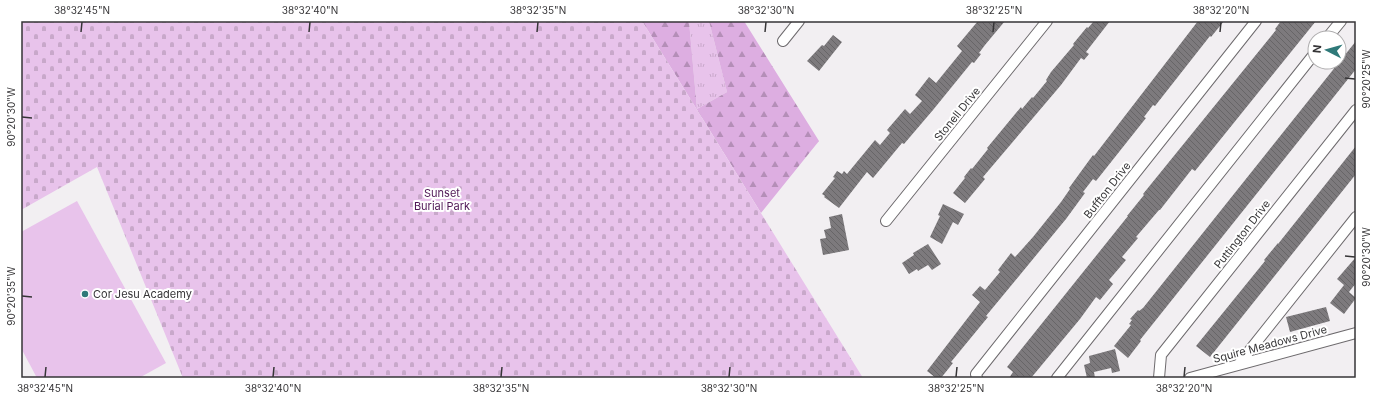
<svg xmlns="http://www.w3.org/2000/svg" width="1377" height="399" font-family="Inter,sans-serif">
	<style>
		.grass { fill: url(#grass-tufts) }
		.forest { fill: url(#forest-firs) }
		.cemetery { fill: url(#cemetery-stones) }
		.park { fill: #e8c3eb }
		.building { fill: url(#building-back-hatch) }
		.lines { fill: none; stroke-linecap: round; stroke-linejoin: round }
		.street-casing { stroke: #6d6a6d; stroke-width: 12 }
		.street { stroke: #fff; stroke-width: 10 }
		.ticks { fill: none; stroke: #363537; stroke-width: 1.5 }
		.poi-dot { fill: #2f7979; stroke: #fff; stroke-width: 1.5 }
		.labels { text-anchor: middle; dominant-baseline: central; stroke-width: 4; stroke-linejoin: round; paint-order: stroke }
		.street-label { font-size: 11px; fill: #363537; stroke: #fff }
		.park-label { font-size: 11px; fill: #4f1755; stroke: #fff }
		.poi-label { font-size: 11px; fill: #363537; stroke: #fff; text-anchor: start }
		.neatline { fill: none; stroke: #363537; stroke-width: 1.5 }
		.ticks-label { font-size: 10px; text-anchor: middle; fill: #363537 }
	</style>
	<defs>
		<pattern id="grass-tufts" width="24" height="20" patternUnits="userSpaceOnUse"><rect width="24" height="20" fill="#e8c3eb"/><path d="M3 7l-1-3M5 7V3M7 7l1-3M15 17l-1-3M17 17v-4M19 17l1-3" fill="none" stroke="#c8a8ca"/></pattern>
		<pattern id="forest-firs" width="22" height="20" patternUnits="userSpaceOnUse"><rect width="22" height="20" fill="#ddaee1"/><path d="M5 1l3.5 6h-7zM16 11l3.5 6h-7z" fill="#b48eb7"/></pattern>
		<pattern id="cemetery-stones" width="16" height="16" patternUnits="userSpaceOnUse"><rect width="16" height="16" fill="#e8c3eb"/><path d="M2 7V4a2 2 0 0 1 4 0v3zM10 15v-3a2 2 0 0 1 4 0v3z" fill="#c8a8ca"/></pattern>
		<pattern id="building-back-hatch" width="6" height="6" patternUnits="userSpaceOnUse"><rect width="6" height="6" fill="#7d7a7d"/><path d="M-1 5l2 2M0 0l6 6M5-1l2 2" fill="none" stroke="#676567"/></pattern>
	</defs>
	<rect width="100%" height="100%" fill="#f2eff2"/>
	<path class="grass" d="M689,21H709L727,92L697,109Z"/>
	<path class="forest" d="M642,21H689L697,109L727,92L709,21H744L819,141L761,213Z"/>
	<path class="cemetery" d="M21,21H642L863,378H183L97,167L21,210Z"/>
	<path class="park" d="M77,201L166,363L139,378H37L21,348V232Z"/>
	<path class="building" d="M978,21H1005L985,45L979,53L981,54L974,63L972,62L933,110L904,144L902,143L873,178L867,172L839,208L824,197L825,196L822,194L835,178L833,177L837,171L842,174L844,171L847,174L875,140L880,145L890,133L887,130L905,109L910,114L922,101L915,95L929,77L936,83L962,51L957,46Z
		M1094,21H1110L1086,52L1089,54L1084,60L1081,58L1061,85L983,177L985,179L965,203L953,193L965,178L964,177L971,168L972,169L988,149L987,148L1021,107L1022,109L1032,97L1033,98L1047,81L1046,80L1051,72L1074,45L1073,44L1087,27L1088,28Z
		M1198,21H1224L1211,37L1210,36L1155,106L1153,105L1144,117L1146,118L1096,181L1093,179L1083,192L1085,193L1066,219L986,316L988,317L951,362L953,363L941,378H936L927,371L980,302L972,295L980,286L985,290L1000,272L998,270L1011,253L1015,257L1033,237L1061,202L1070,189L1069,188L1093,155L1094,156Z
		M1281,21H1316L1195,171L1192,169L1160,210H1159L1136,237L1138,238L1122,257L1126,260L1109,280L1113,284L1100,300L1096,297L1080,319L1031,378H1009L1013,372L1007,367L1128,216H1127L1144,195L1143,194L1276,30L1275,29Z
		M833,35L842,42L819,71L807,61L822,45L824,46Z
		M1356,41V69L1140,340L1141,341L1128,358L1114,346L1131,325L1129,324L1132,320L1130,319L1138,310L1139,311L1143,308Z
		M1356,146V174L1210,357L1196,346L1265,261L1264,260L1278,243V244Z
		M943,204L964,214L958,225L953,222L942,244L930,237L940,216L938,215Z
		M842,214L849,250L823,255L820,239L826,238L824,230L831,228L829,217Z
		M928,244L941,264L932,270L928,265L918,271L917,269L909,274L902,263L914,255L913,253Z
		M1356,257V283L1349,292L1356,298L1344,314L1330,303L1344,285L1337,279Z
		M1326,307L1330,321L1290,332L1286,317Z
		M1115,349L1120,371L1112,373L1111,368L1094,372L1095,378H1087L1084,365L1090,363L1089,356Z"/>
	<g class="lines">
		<defs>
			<path id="street" d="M1327,38L1341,21
				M783,41L799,21
				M886,221L1047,21
				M1238,365L1356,217
				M977,378L976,374L1256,21
				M1057,378L1315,53
				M1159,378L1161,355L1356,110
				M1190,378L1356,333"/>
		</defs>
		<use href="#street" class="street-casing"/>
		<use href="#street" class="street"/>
	</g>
	<path class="ticks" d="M81,32L82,22M309,32L310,22M537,32L538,22M765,32L766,22M993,32L994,22M1220,32L1221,22M1345,78L1355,79M22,117L32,118M1345,256L1355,257M22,296L32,297M45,377L46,367M273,377L274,367M501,377L502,367M729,377L730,367M956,377L957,367M1184,377L1185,367"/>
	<circle class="poi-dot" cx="85" cy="294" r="4"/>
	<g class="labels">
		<g class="street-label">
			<text transform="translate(957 114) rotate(-51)">Stonell Drive</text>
			<text transform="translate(1107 190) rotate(-52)">Buffton Drive</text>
			<text transform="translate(1242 234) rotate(-52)">Puttington Drive</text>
			<text transform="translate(1270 344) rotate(-15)">Squire Meadows Drive</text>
		</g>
		<g class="park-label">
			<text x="442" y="193">Sunset<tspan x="442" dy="13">Burial Park</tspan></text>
		</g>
		<g class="poi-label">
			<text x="93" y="294">Cor Jesu Academy</text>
		</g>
	</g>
	<rect width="1377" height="399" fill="none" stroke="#ffffff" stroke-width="44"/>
	<g transform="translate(1327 50) rotate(276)"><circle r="19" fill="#ffffff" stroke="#afaeaf"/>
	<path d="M0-3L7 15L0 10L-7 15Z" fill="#2f7979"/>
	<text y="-6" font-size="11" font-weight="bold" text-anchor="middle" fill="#363537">N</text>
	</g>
	<rect x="22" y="22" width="1333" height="355" class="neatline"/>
	<g class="ticks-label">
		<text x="82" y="14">38°32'45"N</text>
		<text x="310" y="14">38°32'40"N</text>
		<text x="538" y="14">38°32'35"N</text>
		<text x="766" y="14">38°32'30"N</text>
		<text x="994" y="14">38°32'25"N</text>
		<text x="1221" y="14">38°32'20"N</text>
		<text transform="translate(1366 79) rotate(-90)" y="4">90°20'25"W</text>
		<text transform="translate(11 117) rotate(-90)" y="4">90°20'30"W</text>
		<text transform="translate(1366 257) rotate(-90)" y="4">90°20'30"W</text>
		<text transform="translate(11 296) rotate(-90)" y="4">90°20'35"W</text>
		<text x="45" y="392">38°32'45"N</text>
		<text x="273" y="392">38°32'40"N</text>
		<text x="501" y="392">38°32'35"N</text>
		<text x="729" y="392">38°32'30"N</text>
		<text x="956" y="392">38°32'25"N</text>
		<text x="1184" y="392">38°32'20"N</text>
	</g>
</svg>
